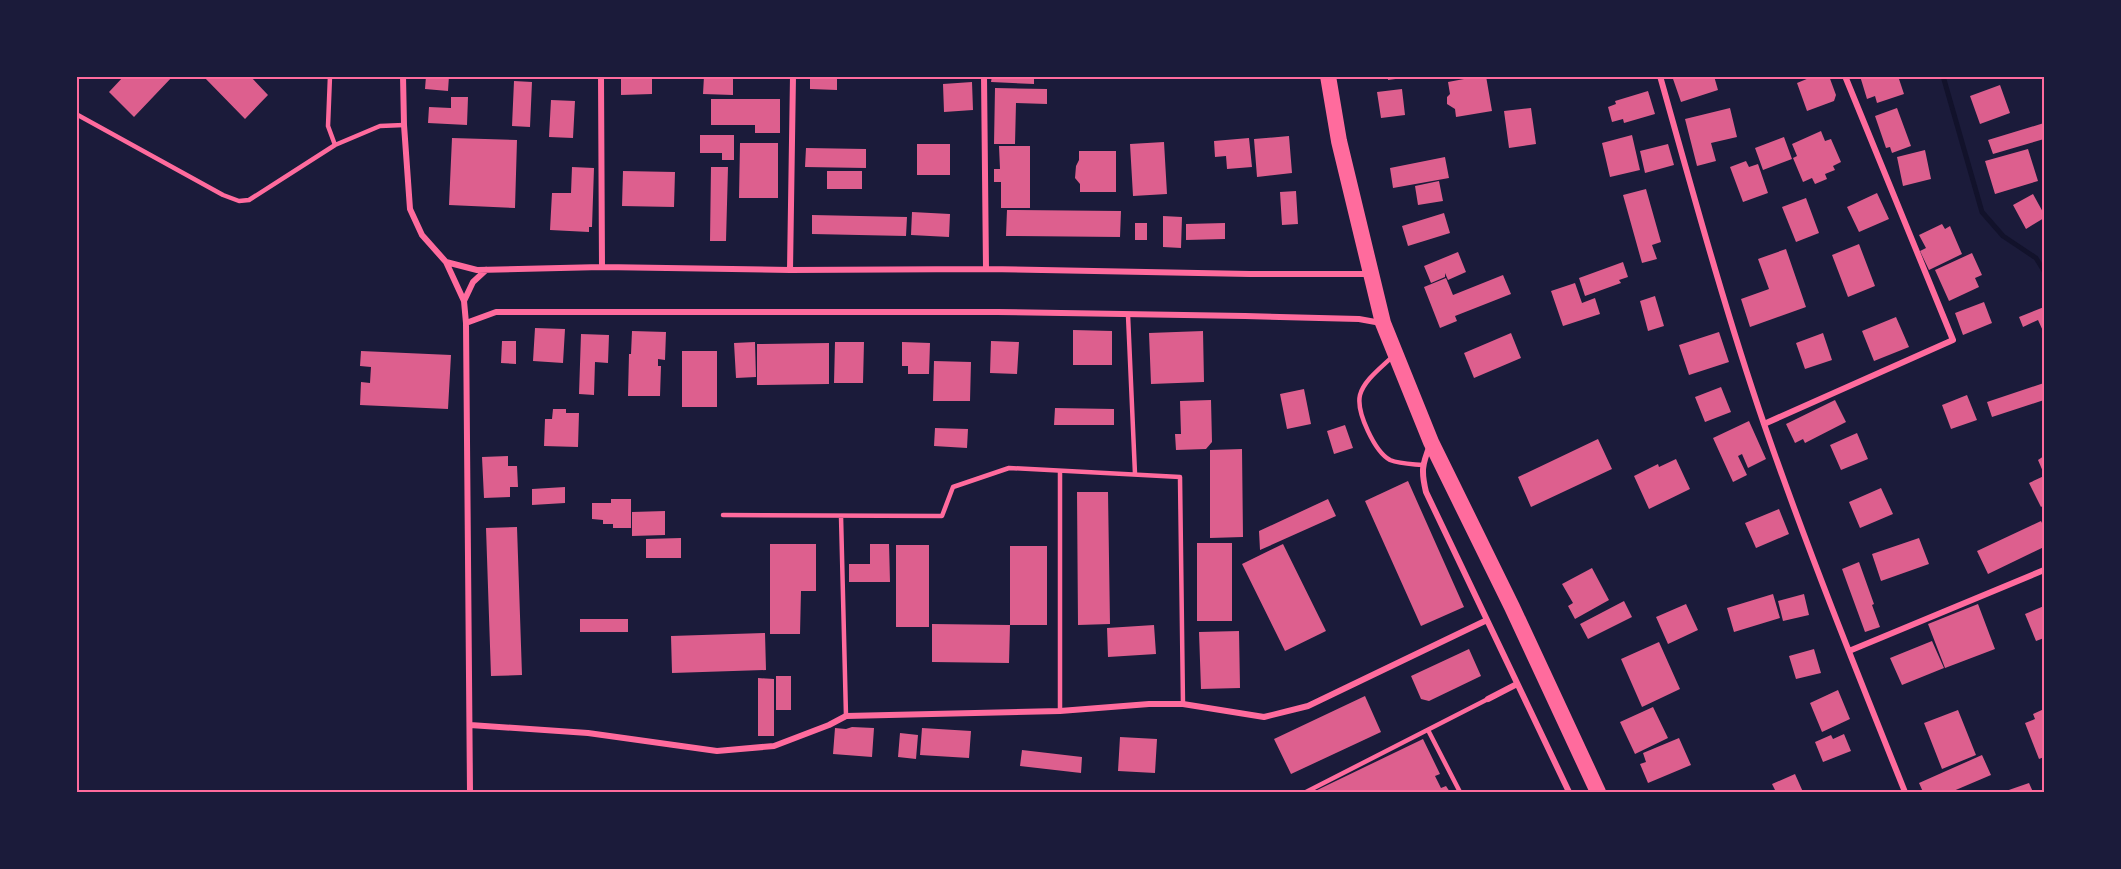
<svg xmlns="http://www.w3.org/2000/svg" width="2121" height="869" font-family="Rubik,sans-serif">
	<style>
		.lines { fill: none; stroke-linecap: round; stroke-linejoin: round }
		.stream { stroke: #12122b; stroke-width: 5 }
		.building { fill: #dd5f8e }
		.service { stroke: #ff6b9d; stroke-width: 4.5 }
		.minor { stroke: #ff6b9d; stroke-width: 6 }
		.trunk { stroke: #ff6b9d; stroke-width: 16 }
		.neatline { fill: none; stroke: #ff6b9d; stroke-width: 2 }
	</style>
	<rect width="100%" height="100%" fill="#1b1b3a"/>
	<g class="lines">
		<path class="stream" d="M1943,76L1982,212L2003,236L2036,258L2044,271"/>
	</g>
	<path class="building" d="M124,76H173L134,117L109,92Z
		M203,76H250L268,95L245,119Z
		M426,76H449L448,91L425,89Z
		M621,76H652V94L621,95Z
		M704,76H733V95L703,94Z
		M810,76H837V90L810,89Z
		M992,76H1034V84L991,82Z
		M1388,76H1403V78L1388,80Z
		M1480,76H1486L1492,111L1456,117L1455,109L1447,104V97L1450,94L1448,82Z
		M1672,76H1714L1718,90L1681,102Z
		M1814,76H1829L1836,95L1834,101L1807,111L1797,83Z
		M1860,76H1898L1904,94L1877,103L1875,96L1867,99Z
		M514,81L532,82L530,127L512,126Z
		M972,82L973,110L944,112L943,84Z
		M2000,85L2010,113L1980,124L1970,96Z
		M995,88L1047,89V104L1016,103L1015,144H994Z
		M1402,89L1405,115L1381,118L1377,92Z
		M1648,91L1655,114L1624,123L1623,119L1612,122L1608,107L1616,104L1615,101Z
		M451,97H468L467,125L428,123L429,107L451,108Z
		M711,99H780V133H755V125H711Z
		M551,100L575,101L573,138L549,137Z
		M1531,108L1536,144L1509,148L1504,111Z
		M1730,108L1737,137L1711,143L1716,161L1697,166L1685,119Z
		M1897,108L1911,146L1892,153L1890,147L1886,148L1875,116Z
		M2044,123V139L1993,154L1988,140Z
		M1821,131L1825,141L1831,139L1841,162L1833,166L1835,170L1825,174L1827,179L1815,184L1812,178L1803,182L1793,158L1797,156L1792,144Z
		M700,135H734V160H722V153H700Z
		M1632,135L1640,170L1610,177L1602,143Z
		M1289,136L1292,173L1257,177L1254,139Z
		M1784,137L1792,159L1763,170L1755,148Z
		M452,138L517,140L515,208L449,205Z
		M1249,138L1252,167L1227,169L1226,156L1215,157L1214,141Z
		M1164,142L1167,194L1133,196L1130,144Z
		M740,143H778V198H739Z
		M917,144H950V175H917Z
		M1668,144L1674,165L1645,173L1640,151Z
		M999,146H1030V208H1001V182H994V169H1000Z
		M806,148L866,149V168L805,167Z
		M2028,149L2038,181L1995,194L1985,161Z
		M1925,150L1931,179L1903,186L1897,157Z
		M1079,151H1116V192H1080V184L1075,178L1076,166L1079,160Z
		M1445,157L1449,178L1393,188L1390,168Z
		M1746,161L1749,167L1758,164L1768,193L1743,202L1730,167Z
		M572,167L594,168L592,227H589V232L550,230L552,193H571Z
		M711,167H728L726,241H710Z
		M623,171L675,172L674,207L622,206Z
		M827,171H862V189H827Z
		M1439,181L1443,201L1418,205L1415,186Z
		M1646,189L1661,242L1652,245L1657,259L1642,263L1623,195Z
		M1296,191L1298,224L1282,225L1280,192Z
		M1877,193L1889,219L1859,232L1847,207Z
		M2033,194L2044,214V218L2026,229L2013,205Z
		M1806,198L1819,233L1796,242L1782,207Z
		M1007,210L1121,211L1120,237L1006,236Z
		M912,212L950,214L949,237L911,235Z
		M1444,213L1450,233L1408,246L1402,226Z
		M812,215L907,217L906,236L812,234Z
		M1163,216L1182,217L1181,248L1163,247Z
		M1135,223H1147V240H1135Z
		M1225,223V239L1186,240V224Z
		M1942,224L1945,229L1950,226L1962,254L1929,270L1920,251L1926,248L1919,235Z
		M1859,244L1875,286L1848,297L1832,255Z
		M1786,249L1806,307L1750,327L1741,299L1769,289L1758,259Z
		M1458,252L1466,272L1448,280L1445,273V277L1431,283L1424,266Z
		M1972,253L1982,275L1975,278L1979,287L1949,301L1935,270Z
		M1623,262L1628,277L1619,280L1621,283L1585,296L1579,278Z
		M1503,275L1511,294L1455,316L1457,321L1440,328L1424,287L1446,278L1453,295Z
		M1575,283L1582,303L1595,298L1600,314L1563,326L1551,291Z
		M1655,296L1664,326L1648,331L1640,301Z
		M1984,302L1992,323L1963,335L1955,313Z
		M2044,307V330L2043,331L2038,320L2023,327L2019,317Z
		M1896,317L1909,347L1874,361L1862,331Z
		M535,328L565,329L563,363L533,361Z
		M1073,330L1112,331V365H1073Z
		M632,331L666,332L665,360L658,359V366H661L660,396H628L629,354H631Z
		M1203,331L1204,382L1151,384L1149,333Z
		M1719,332L1729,362L1689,375L1679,345Z
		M1511,333L1521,358L1474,378L1464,353Z
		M1823,333L1832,360L1805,369L1796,343Z
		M581,334L609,335L608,363L595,362L594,395L579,394Z
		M502,341H516V364L501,363Z
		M991,341L1019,342L1017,374L990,373Z
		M755,342L756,377L736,378L734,343Z
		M835,342H864L863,383H834Z
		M902,342L930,343L929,374H908V366H902Z
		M829,343V384L757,385V344Z
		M361,351L451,355L448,409L360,405L361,382L370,383L371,367L360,366Z
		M682,351H717V407H682Z
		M934,361L971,362L970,401H933Z
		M2044,383V400L1992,417L1987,402Z
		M1721,387L1731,412L1705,422L1695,397Z
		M1304,389L1311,424L1287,429L1280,394Z
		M1967,395L1977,420L1951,429L1942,405Z
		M1211,400L1212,442L1206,449L1176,450L1175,434H1181L1180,401Z
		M1835,400L1846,422L1805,443L1803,439L1795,443L1786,424Z
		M1055,408L1114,409V425H1054Z
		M553,409H566V413H579L578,447L544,446L545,419H552Z
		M1749,421L1766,459L1748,468L1742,454L1738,456L1747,475L1733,482L1713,438Z
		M1345,425L1353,448L1334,454L1327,431Z
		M935,428L968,429L967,448L934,446Z
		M1857,433L1868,459L1841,470L1830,445Z
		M1598,439L1612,469L1531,507L1518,477Z
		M1242,449L1243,537L1210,538V450Z
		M508,456V466H517L518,487H510V497L484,498L482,457Z
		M2044,456V474L2038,460Z
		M1676,459L1690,489L1649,509L1634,476L1658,464L1659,467Z
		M2044,476V505L2041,507L2029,483Z
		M1408,481L1464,607L1421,626L1365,501Z
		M565,487V503L532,505V489Z
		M1881,488L1893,514L1860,528L1849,502Z
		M1077,492H1108L1110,624L1078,625Z
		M611,499H631V528H613V524H603V520L592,519V503H611Z
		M1328,499L1336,516L1260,550L1259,531Z
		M1779,509L1789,534L1756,548L1745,523Z
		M665,511V535L632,536V512Z
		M2041,521L2044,527V547L1988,574L1977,551Z
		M517,527L522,675L491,676L486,528Z
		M681,538V558H646V539Z
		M1919,538L1929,564L1881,581L1872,554Z
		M1197,543H1232V621H1197Z
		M770,544H816V591H801L800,634H770Z
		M870,544H889L890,582H849V564H870Z
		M1283,544L1326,631L1285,651L1242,564Z
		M896,545H929V627H896Z
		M1010,546H1047V625H1010Z
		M1859,562L1874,604L1872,605L1880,627L1865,632L1842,569Z
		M1592,568L1609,600L1575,619L1568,606L1573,603L1562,584Z
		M1773,594L1780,618L1734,632L1727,608Z
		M1804,594L1809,615L1783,621L1778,601Z
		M1624,601L1632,617L1588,639L1580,624Z
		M1686,604L1698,630L1668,644L1656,617Z
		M1978,604L1995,649L1945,668L1928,624Z
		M2044,606V638L2036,641L2025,614Z
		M580,619H628V632H580Z
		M932,624L1010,625L1009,663L932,662Z
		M1154,625L1156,654L1108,657L1107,628Z
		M1239,631L1240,688L1201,689L1199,632Z
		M765,633L766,670L672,673L671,636Z
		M1932,641L1944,668L1902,685L1890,658Z
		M1659,642L1680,689L1642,707L1621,659Z
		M1469,649L1481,676L1429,701L1421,699L1411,676Z
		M1814,649L1821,673L1796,679L1789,656Z
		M776,676H791V710H776Z
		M758,678L774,679V736H758Z
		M1838,690L1850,719L1822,732L1810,703Z
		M1365,696L1381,732L1291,774L1274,739Z
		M1653,707L1668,738L1635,754L1620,722Z
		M2044,709V757L2039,759L2025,723L2035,719L2033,714Z
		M1958,710L1976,755L1942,769L1924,723Z
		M852,727L874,728L872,757L833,754L835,728L846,729Z
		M922,728L971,731L969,758L920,755Z
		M900,733L918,735L916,759L898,757Z
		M1844,734L1851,751L1823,762L1815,742L1831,735L1833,739Z
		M1120,737L1157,739L1155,773L1118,771Z
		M1679,738L1691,765L1648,783L1640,764L1646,762L1643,753Z
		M1423,739L1440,774L1435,776L1441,788L1446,786L1450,792H1415L1414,790L1410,792H1313Z
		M1022,750L1082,757L1081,773L1020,766Z
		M1982,755L1991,775L1951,792H1923L1919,783Z
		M1795,774L1803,792H1776L1772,784Z
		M2029,783L2033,792H2003Z"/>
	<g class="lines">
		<path class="service" d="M330,76L328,126L335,145
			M76,114L223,195L239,201L249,200L335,145L380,126L404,125
			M1128,315L1135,474
			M1393,356C1382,367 1364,380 1360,395C1356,412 1375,452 1390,460C1400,464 1412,464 1422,465
			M1060,471V711
			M723,515L942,516L953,487L1009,468L1180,477L1183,704
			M841,516L846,716
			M1428,730L1460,792
			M1306,792L1488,699"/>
		<path class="minor" d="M403,76L404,125L410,209L422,235L446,262L464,301L466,323L470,792
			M601,76L602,267
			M984,76L986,269
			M1660,76C1693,193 1725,310 1764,424C1807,548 1856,670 1905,792
			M446,262L477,270L602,267L790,270L986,269L1250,274H1369
			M790,270L793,76
			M464,301L473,282L486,270
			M466,323L496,312H997L1245,316L1359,319L1381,323
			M1764,424L1953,340L1845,76
			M1430,445C1422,465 1421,471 1426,492L1569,792
			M1849,651L2044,570
			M1488,699L1517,684
			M470,725L588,733L717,751L774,746L829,725L846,716L1060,711L1149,704H1183L1264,717L1308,706L1487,620"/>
		<path class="trunk" d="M1328,76L1339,141L1383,323L1431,442L1512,607L1598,792"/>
	</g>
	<rect width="2121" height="869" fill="none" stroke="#1b1b3a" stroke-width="156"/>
	<rect x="78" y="78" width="1965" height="713" class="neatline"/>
</svg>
